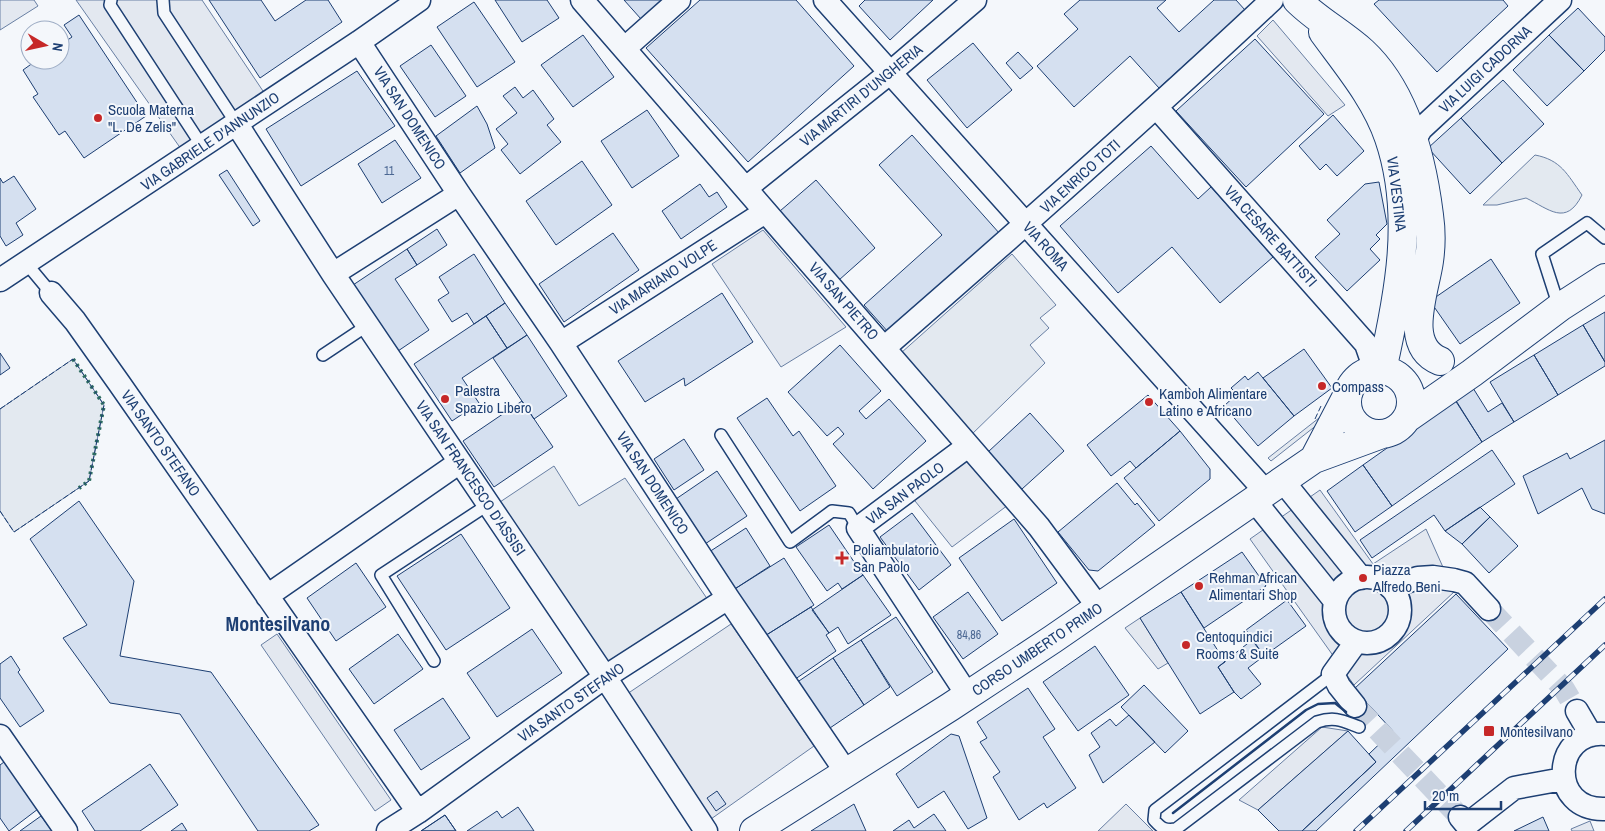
<svg xmlns="http://www.w3.org/2000/svg" width="1605" height="831" font-family="'Archivo Narrow',sans-serif">
	<style>
		.green { fill: #e3e9f0; stroke: #687fa3 }
		.parking { fill: #e3e8f0; stroke: #687fa3 }
		.building { fill: #d5e0f0; stroke: #1d3f73 }
		.lines { fill: none; stroke-linecap: round; stroke-linejoin: round }
		.street-tunnel { stroke: #c9d2e0; stroke-width: 22; stroke-dasharray: 22 11; stroke-linecap: butt }
		.lane-casing { stroke: #1d3f73; stroke-width: 14 }
		.street-casing { stroke: #1d3f73; stroke-width: 25 }
		.primary-casing { stroke: #1d3f73; stroke-width: 30 }
		.lane { stroke: #f4f7fb; stroke-width: 11 }
		.street { stroke: #f4f7fb; stroke-width: 22 }
		.primary { stroke: #f4f7fb; stroke-width: 28 }
		.rail-casing { stroke: #1d3f73; stroke-width: 5.5 }
		.rail { stroke: #f4f7fb; stroke-width: 4; stroke-dasharray: 11; stroke-linecap: butt }
		.hedge { stroke: #2c6c60; stroke-width: 4; stroke-dasharray: 2.5 4; stroke-linecap: butt }
		.fence { stroke: #1d3f73; stroke-width: 1; stroke-dasharray: 6 2.5; stroke-linecap: butt }
		.wall { stroke: #1d3f73; stroke-width: 2.5 }
		.poi-dot { fill: #c62828; stroke: #f4f7fb; stroke-width: 2 }
		.labels { text-anchor: middle; dominant-baseline: central; stroke-width: 4; stroke-linejoin: round; paint-order: stroke }
		.number-label { font-size: 12px; fill: #4b6792 }
		.street-label { font-size: 15px; fill: #1d3f73; stroke: #f4f7fb }
		.poi-label { font-size: 15px; fill: #1d3f73; stroke: #f4f7fb; text-anchor: start }
		.district-label { font-size: 20px; font-weight: bold; fill: #1d3f73; stroke: #f4f7fb }
	</style>
	<rect width="100%" height="100%" fill="#f4f7fb"/>
	<path class="green" d="M1535,155C1561,160 1567,174 1582,195C1566,227 1549,209 1526,198L1497,205H1483Z
		M1012,254L1056,305L1040,318L1049,328L1030,345L1045,363L969,437L901,353Z
		M73,359L104,405L89,481L14,532L0,511V409Z
		M1319,418L1322,421L1271,461L1268,458Z
		M554,466L579,506L625,478L708,600L608,667L500,502Z"/>
	<path class="parking" d="M0,0H34L38,6L0,30Z
		M76,0H202L269,100L186,156Z
		M1273,20L1345,105L1328,116L1257,36Z
		M763,230L846,327L781,367L712,264Z
		M968,452L1012,502L952,547L911,496Z
		M1320,490L1373,564L1426,529L1454,592L1354,685L1250,539Z
		M1140,618L1168,663L1158,669L1125,628Z
		M731,624L814,746L711,819L627,694Z
		M277,634L391,800L375,811L261,645Z
		M1322,727L1348,731L1258,810L1239,800Z
		M1126,804L1153,831H1098Z
		M1590,821L1594,831H1572L1571,829Z"/>
	<path class="building" d="M209,0H261L275,21L306,0H328L342,22L260,78Z
		M495,0H547L559,18L522,42Z
		M624,0H663L641,19Z
		M700,0H796L854,66L748,162L646,48Z
		M865,0H933L890,40L859,6Z
		M1080,0H1166L1157,8L1179,32L1214,0H1236L1245,10L1159,88L1130,56L1074,107L1037,66L1078,29L1064,14Z
		M1379,0H1503L1508,6L1437,72L1374,4Z
		M474,2L515,62L477,87L437,27Z
		M1578,8L1605,37V50L1584,71L1549,35Z
		M79,15L146,116L84,158L65,131L59,135L33,97L38,94L23,70L37,60H60V45L72,37L64,25Z
		M583,35L614,77L573,107L541,65Z
		M1549,35L1584,71L1547,106L1513,70Z
		M1255,39L1324,114L1246,187L1176,111Z
		M973,43L1012,90L967,128L927,80Z
		M431,45L466,96L435,117L400,66Z
		M1018,52L1033,68L1020,79L1006,63Z
		M357,71L395,126L301,186L266,129Z
		M1503,80L1544,124L1502,163L1461,118Z
		M515,87L523,98L533,90L554,119L547,125L561,142L520,174L501,150L508,144L496,129L517,113L503,96Z
		M477,106L487,124L495,148L460,173L436,136Z
		M647,110L679,156L632,188L601,141Z
		M1333,115L1364,151L1337,176L1326,164L1320,170L1299,146Z
		M1461,118L1502,163L1470,194L1428,148Z
		M912,135L1000,234L889,333L864,305L942,235L879,165Z
		M395,140L421,178L382,203L358,164Z
		M1151,146L1198,199L1211,187L1273,257L1220,303L1172,247L1118,293L1060,226Z
		M582,161L612,205L556,245L526,201Z
		M227,170L260,221L253,226L219,175Z
		M14,176L36,209L16,223L23,235L6,246L0,236V178L3,183Z
		M816,180L875,248L839,280L780,211Z
		M1379,182L1387,224L1376,235L1380,239L1370,249L1380,260L1347,291L1315,257L1340,234L1327,220L1365,184Z
		M700,184L709,197L717,192L727,207L681,239L662,211Z
		M437,229L447,245L417,265L407,249Z
		M613,233L639,270L564,322L539,284Z
		M407,249L417,265L395,279L429,330L398,351L353,285Z
		M474,254L505,303L474,324L467,313L452,322L438,300L449,293L439,277Z
		M1491,259L1520,303L1460,344L1430,301Z
		M722,293L753,342L685,386L684,378L645,402L618,361Z
		M505,303L527,335L507,348L486,316Z
		M1605,312V362L1583,325Z
		M486,316L507,348L462,378L479,403L452,421L414,364Z
		M1583,325L1605,362V366L1558,395L1534,355Z
		M527,335L567,396L534,419L493,358Z
		M840,345L881,391L859,411L866,419L889,399L926,441L873,489L833,444L844,434L838,427L827,436L788,392Z
		M1304,349L1332,388L1294,416L1263,378Z
		M0,353L10,368L0,375Z
		M1534,355L1558,395L1514,422L1490,382Z
		M1258,372L1294,416L1258,446L1224,406L1237,394L1231,388L1245,376L1248,380Z
		M1473,388L1488,412L1502,403L1514,422L1482,442L1455,399Z
		M1148,395L1180,431L1136,468L1130,461L1111,476L1087,445Z
		M767,398L793,436L799,431L836,486L800,511L737,418Z
		M1455,400L1482,442L1392,506L1363,465Z
		M522,401L553,447L494,487L463,441Z
		M1030,413L1064,451L1022,489L988,452Z
		M1180,431L1210,469V479L1159,521L1124,478Z
		M684,439L704,470L674,490L654,459Z
		M1605,440V514L1592,509L1582,488L1538,514L1523,476L1567,453L1570,459Z
		M1492,450L1515,484L1445,531L1434,515L1372,558L1360,540Z
		M1363,465L1392,506L1355,532L1327,491Z
		M717,471L747,516L702,546L673,501Z
		M1117,483L1135,505L1137,503L1155,525L1098,571L1089,570L1058,532Z
		M79,501L134,581L120,656L211,672L319,825L309,831H258L180,714L110,703L63,638L87,625L30,539Z
		M1480,507L1490,517L1462,544L1445,531Z
		M912,513L951,565L919,590L880,537Z
		M1490,517L1518,546L1489,573L1462,544Z
		M1014,519L1057,583L1002,621L959,558Z
		M829,525L863,575L842,589L838,583L827,591L796,547Z
		M746,528L770,566L730,592L706,554Z
		M461,534L510,608L446,650L397,576Z
		M1242,552L1266,586L1204,628L1181,592Z
		M784,558L814,605L760,639L730,592Z
		M356,563L386,607L336,641L307,598Z
		M863,575L891,615L848,644L838,627L829,633L812,610Z
		M968,592L998,634L963,659L933,617Z
		M1181,592L1225,662L1218,667L1234,692L1200,714L1140,618Z
		M1456,594L1508,649L1316,831H1302L1376,762L1369,754L1393,731L1354,689Z
		M1287,600L1306,626L1264,656L1246,630Z
		M811,607L829,633L826,635L836,651L791,682L760,639Z
		M896,617L933,672L897,696L861,640Z
		M532,629L562,673L497,717L467,673Z
		M398,634L423,669L374,704L349,669Z
		M861,640L890,687L864,705L833,658Z
		M1252,640L1264,656L1248,668L1261,684L1241,699L1234,692L1218,667Z
		M1095,646L1129,695L1078,731L1043,682Z
		M11,656L20,670L18,672L44,711L20,727L0,698V664Z
		M833,658L864,705L824,732L793,685Z
		M1144,685L1188,731L1165,753L1121,707Z
		M1028,688L1055,729L1043,737L1076,788L1047,808L1044,803L1019,820L993,777L1000,772L980,742L987,738L977,722Z
		M443,698L470,738L421,770L394,730Z
		M1129,715L1155,742L1103,783L1089,755L1100,747L1091,733L1110,719L1116,726Z
		M1348,731L1376,762L1302,831H1279L1258,810Z
		M951,734L959,736L987,818L968,829L944,791L918,808L896,774Z
		M4,762L38,809L9,831L0,818V765Z
		M150,764L178,805L140,831H95L82,811Z
		M717,791L726,804L716,811L707,798Z
		M854,804L866,831H811Z
		M518,807L534,831H467L497,811L502,818Z
		M934,814L946,831H893L909,820L914,828Z
		M445,815L456,831H421Z
		M445,815L456,831H421Z
		M41,816L52,831H20Z
		M1543,817L1549,831H1514Z
		M182,823L187,831H171Z"/>
	<g class="lines">
		<path class="street-tunnel" d="M1489,609L1564,689L1577,711
			M1355,706L1460,817"/>
		<defs>
			<path id="lane" d="M111,0L110,5L202,146
				M163,0L164,13L236,123
				M26,263L51,293
				M1559,307L1542,254L1587,223L1605,238
				M323,355L368,325
				M721,435L790,542L832,511L849,513L858,528
				M434,661L381,575L489,504
				M1333,674L1155,810L1154,820C1161,828 1165,831 1176,829L1317,722C1335,716 1343,721 1359,727"/>
			<path id="street" d="M582,0L1039,527L1099,608
				M825,0L1266,492
				M359,42L459,194L561,343L728,598L846,772
				M625,48L679,0
				M1157,108L1366,344L1375,370
				M236,123L333,274L605,677L706,831
				M1414,141L1421,129L1560,0
				M746,188L891,72L975,0
				M333,274L459,194
				M0,280L359,42L419,0
				M51,293L75,321L119,383L418,812
				M561,343L765,212
				M884,348C1015,234 1145,119 1272,0
				M1282,480L1361,578
				M1254,500L1335,601
				M1334 610a33 33 0 1 1 66 0a33 33 0 1 1-66 0Z
				M1390,587L1418,578L1433,577L1454,580L1465,583L1489,609
				M267,596L460,462
				M968,696L858,528L968,446
				M1355,706L1339,686L1333,674L1356,642
				M1577,711L1591,735
				M1605,734C1552,730 1548,811 1605,809
				M0,736L66,831
				M1460,817L1465,823H1469L1514,788L1563,779
				M388,831L418,812L605,677L728,598"/>
			<path id="primary" d="M1297,0C1317,20 1342,33 1363,52C1406,92 1422,159 1429,215C1431,229 1431,247 1429,261C1425,291 1402,346 1440,361
				M1323,32C1347,65 1376,99 1389,138C1415,214 1399,295 1382,370
				M1347 402a32 32 0 1 1 64 0a32 32 0 1 1-64 0Z
				M1406,419L1472,373L1560,307L1605,278
				M1314,459L1348,394
				M754,831L950,707L1053,639L1314,459L1382,434"/>
		</defs>
		<use href="#lane" class="lane-casing"/>
		<use href="#street" class="street-casing"/>
		<use href="#primary" class="primary-casing"/>
		<use href="#lane" class="lane"/>
		<use href="#street" class="street"/>
		<use href="#primary" class="primary"/>
		<defs>
			<path id="rail" d="M1356,831L1605,599
				M1406,831L1605,645"/>
		</defs>
		<use href="#rail" class="rail-casing"/>
		<use href="#rail" class="rail"/>
		<path class="hedge" d="M73,359L104,405L89,481L79,488"/>
		<path class="fence" d="M0,409L73,359L104,405L89,481L14,532L0,511
			M1315,419L1321,406"/>
		<path class="wall" d="M1173,813L1306,710L1318,704L1335,703L1346,712"/>
	</g>
	<g class="poi-dot">
		<circle cx="98" cy="118" r="5"/>
		<circle cx="1322" cy="386" r="5"/>
		<circle cx="445" cy="399" r="5"/>
		<circle cx="1149" cy="402" r="5"/>
		<path d="M839.5 550.5h5v5h5v5h-5v5h-5v-5h-5v-5h5z"/>
		<circle cx="1363" cy="578" r="5"/>
		<circle cx="1199" cy="586" r="5"/>
		<circle cx="1186" cy="645" r="5"/>
		<rect x="1483" y="725" width="12" height="12" rx="2.5"/>
	</g>
	<g class="labels">
		<g class="number-label">
			<text x="389" y="171">11</text>
			<text x="969" y="635">84,86</text>
		</g>
		<g class="street-label">
			<text transform="translate(1485 69) rotate(-43)">VIA LUIGI CADORNA</text>
			<text transform="translate(861 95) rotate(-39)">VIA MARTIRI D'UNGHERIA</text>
			<text transform="translate(410 118) rotate(57)">VIA SAN DOMENICO</text>
			<text transform="translate(210 141) rotate(-34)">VIA GABRIELE D'ANNUNZIO</text>
			<text transform="translate(1080 176) rotate(-42)">VIA ENRICO TOTI</text>
			<text transform="translate(1397 194) rotate(83)">VIA VESTINA</text>
			<text transform="translate(1271 236) rotate(48)">VIA CESARE BATTISTI</text>
			<text transform="translate(1046 246) rotate(48)">VIA ROMA</text>
			<text transform="translate(663 277) rotate(-33)">VIA MARIANO VOLPE</text>
			<text transform="translate(844 301) rotate(49)">VIA SAN PIETRO</text>
			<text transform="translate(161 443) rotate(55)">VIA SANTO STEFANO</text>
			<text transform="translate(471 478) rotate(56)">VIA SAN FRANCESCO D'ASSISI</text>
			<text transform="translate(653 483) rotate(57)">VIA SAN DOMENICO</text>
			<text transform="translate(905 493) rotate(-37)">VIA SAN PAOLO</text>
			<text transform="translate(1037 649) rotate(-34)">CORSO UMBERTO PRIMO</text>
			<text transform="translate(571 702) rotate(-35)">VIA SANTO STEFANO</text>
		</g>
		<g class="poi-label">
			<text x="108" y="109">Scuola Materna<tspan x="108" dy="17">"L. De Zelis"</tspan></text>
			<text x="1332" y="386">Compass</text>
			<text x="455" y="390">Palestra<tspan x="455" dy="17">Spazio Libero</tspan></text>
			<text x="1159" y="393">Kamboh Alimentare<tspan x="1159" dy="17">Latino e Africano</tspan></text>
			<text x="853" y="549">Poliambulatorio<tspan x="853" dy="17">San Paolo</tspan></text>
			<text x="1373" y="569">Piazza<tspan x="1373" dy="17">Alfredo Beni</tspan></text>
			<text x="1209" y="577">Rehman African<tspan x="1209" dy="17">Alimentari Shop</tspan></text>
			<text x="1196" y="636">Centoquindici<tspan x="1196" dy="17">Rooms &amp; Suite</tspan></text>
			<text x="1500" y="731">Montesilvano</text>
		</g>
		<g class="district-label">
			<text x="278" y="623">Montesilvano</text>
		</g>
	</g>
	<g transform="translate(45 45) rotate(99)"><circle r="24" fill="#f4f7fb" stroke="#9eadc5"/>
	<path d="M0-4L9 19L0 12L-9 19Z" fill="#c62828"/>
	<text y="-8" font-size="14" font-weight="bold" text-anchor="middle" fill="#1d3f73">N</text>
	</g>
	<path d="M1425 801v8h76v-8" fill="none" stroke="#1d3f73" stroke-width="2.5"/>
	<text x="1432" y="801" font-size="15" fill="#1d3f73" stroke="#f4f7fb" stroke-width="4" paint-order="stroke">20 m</text>
</svg>
